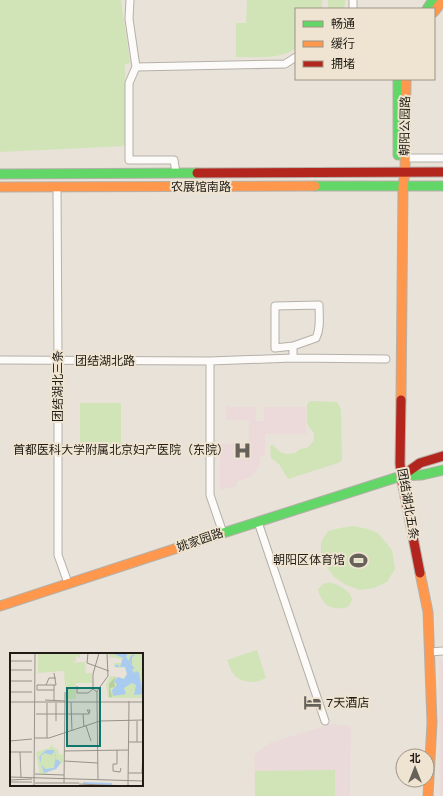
<svg xmlns="http://www.w3.org/2000/svg" width="443" height="796" font-family="'Public Sans','Noto Sans SC',sans-serif">
	<style>
		.education { fill: #ebdada }
		.medical { fill: #ebdad9 }
		.green { fill: #d1e4b7 }
		.lines { fill: none; stroke-linecap: round; stroke-linejoin: round }
		.street-casing { stroke: #b5b0a9; stroke-width: 9 }
		.fast-casing { stroke: #b5b0a9; stroke-width: 11 }
		.slow-casing { stroke: #b5b0a9; stroke-width: 11 }
		.jam-casing { stroke: #b5b0a9; stroke-width: 11 }
		.street { stroke: #fcfbf9; stroke-width: 7 }
		.fast { stroke: #63d668; stroke-width: 9 }
		.slow { stroke: #ff974d; stroke-width: 9 }
		.jam { stroke: #b3261e; stroke-width: 9 }
		.labels { text-anchor: middle; dominant-baseline: central; stroke-width: 4; stroke-linejoin: round; paint-order: stroke }
		.street-label { font-size: 12px; fill: #201c15; stroke: #efe4d1 }
		.poi-label { font-size: 12px; fill: #201c15; stroke: #efe4d1; text-anchor: end }
		.inset-river { fill: none; stroke: #aacbf0; stroke-width: 2 }
		.inset-road { fill: none; stroke: #98938a; stroke-width: 1 }
		.view { fill: #0f766e; fill-opacity: 0.15; stroke: #0f766e; stroke-width: 2 }
		.inset-edge { fill: none; stroke: #201c15; stroke-width: 2 }
	</style>
	<rect width="100%" height="100%" fill="#e8e2d8"/>
	<path class="education" d="M439,659H443V796H440Z
		M331,724L351,726L350,796H255L254,755L270,743Z"/>
	<path class="medical" d="M226,404L229,407H256V421H264V407H306V434H265V456H261L259,467L254,474L247,478L237,481L236,486L220,490V444L249,443V420H226Z"/>
	<path class="green" d="M0,0H121L130,63L125,64L126,146L0,152Z
		M247,0H322V9H296V48C279,60 256,57 236,57V23H246Z
		M328,0H345V5L343,9H328Z
		M311,401L337,402L341,409L342,460L338,463L288,479L279,464L271,458L270,446L273,445L280,452L286,454L295,453L300,449L307,448L311,444L314,440V433L307,424V404Z
		M80,403H121V445L80,446Z
		M353,526L368,529L378,533L392,550L395,569L387,582L374,588L360,590L346,585L334,577L326,566L321,554V542L328,531L340,528Z
		M329,582C339,585 349,589 352,599C352,600 350,604 350,605C345,610 334,609 328,606C323,602 319,595 318,589L323,584Z
		M257,650L266,678C257,682 254,683 245,681C233,678 231,671 227,660Z
		M335,770V796H255V771Z"/>
	<g class="lines">
		<defs>
			<path id="street" d="M130,0L129,19L136,67L285,64L296,57
				M353,0V9
				M136,67L129,83V160H174L176,173
				M405,158H443
				M57,187L58,361V555L68,583
				M293,358L386,359
				M0,360L210,361L293,358V346L316,338C321,328 319,316 319,305L275,306V348L293,346
				M210,361V495L223,533
				M258,522L325,721
				M430,652L443,651"/>
			<path id="fast" d="M427,9L433,0
				M398,79V155
				M0,174L197,173
				M315,186H443
				M220,534L401,476L422,475L443,470"/>
			<path id="slow" d="M434,12L443,0
				M0,187L315,186
				M401,400L403,186L405,172L406,79
				M420,573L428,612L432,723L428,796
				M0,606L220,534"/>
			<path id="jam" d="M197,173L443,172
				M401,400L400,463L401,476L420,573
				M402,476L420,463L443,456"/>
		</defs>
		<use href="#street" class="street-casing"/>
		<use href="#fast" class="fast-casing"/>
		<use href="#slow" class="slow-casing"/>
		<use href="#jam" class="jam-casing"/>
		<use href="#street" class="street"/>
		<use href="#fast" class="fast"/>
		<use href="#slow" class="slow"/>
		<use href="#jam" class="jam"/>
	</g>
	<defs>
		<symbol id="hospital-bare" viewBox="-9 -9 18 18"><path d="M-5-5h3v3.5h4V-5h3V5h-3V1.5h-4V5h-3Z" fill="#666159" stroke="#efe4d1" stroke-width="2.5" paint-order="stroke"/></symbol>
		<symbol id="stadium-bare" viewBox="-9 -9 18 18"><path d="M0-5a6.5 5 0 1 0 0 10a6.5 5 0 1 0 0-10ZM-3.5-1.8h7v3.6h-7Z" fill="#666159" stroke="#efe4d1" stroke-width="2.5" paint-order="stroke"/></symbol>
		<symbol id="hotel-bare" viewBox="-9 -9 18 18"><path d="M-6-4.5h1.5V1H6V5H4.5V3h-9V5H-6ZM-4 0a1.8 1.8 0 1 1 3.6 0ZM.5 0V-2.5h3Q6-2.5 6 0Z" fill="#666159" stroke="#efe4d1" stroke-width="2.5" paint-order="stroke"/></symbol>
	</defs>
	<g fill-rule="evenodd">
		<use href="#hospital-bare" x="230" y="438" width="25" height="25"/>
		<use href="#stadium-bare" x="346" y="548" width="25" height="25"/>
		<use href="#hotel-bare" x="300" y="690" width="25" height="25"/>
	</g>
	<g class="labels">
		<g class="street-label">
			<text transform="translate(405 126) rotate(-89)">朝阳公园路</text>
			<text x="201" y="187">农展馆南路</text>
			<text x="105" y="361">团结湖北路</text>
			<text transform="translate(58 386) rotate(-90)">团结湖北三条</text>
			<text transform="translate(408 504) rotate(80)">团结湖北五条</text>
			<text transform="translate(200 540) rotate(-19)">姚家园路</text>
		</g>
		<g class="poi-label">
			<text x="229" y="450">首都医科大学附属北京妇产医院（东院）</text>
			<text x="345" y="560">朝阳区体育馆</text>
			<text x="326" y="703" text-anchor="start">7天酒店</text>
		</g>
	</g>
	<g transform="translate(10 653)">
		<rect width="133" height="133" fill="#e8e2d8"/>
		<path d="M28,0L70,1V5L66,3V8L63,10L75,9L76,20H82V30H66V46H56L54,18L28,20ZM99,0H133V45H98L96,32L99,25L101,23L114,26L117,21L115,14L108,15L104,13V10H111V6L100,4L99,8ZM40,92L48,97L49,102L53,101V109L46,116L39,117L37,121H30L26,99L40,95Z" fill="#d1e4b7"/>
		<path d="M106,23L104,28L105,34L100,35L102,44H99V31Z" fill="#b9ce9b"/>
		<path d="M102,0H118L116,4L125,16H122L124,20L126,18L129,20L133,41L124,42L126,32L122,30L114,35L116,41L103,43L102,37L107,32L104,28L108,24L114,26L117,21L115,14H105L106,11L110,14L113,5ZM36,97H44L46,106L51,109L46,116L34,120L29,104ZM43,99L46,102L44,115L35,116L31,111V103L35,100L42,102Z" fill="#aacbf0" fill-rule="evenodd"/>
		<path class="inset-river" d="M120,5V8L121,9V4L124,2M73,130L102,131"/>
		<path class="inset-road" d="M0,0V17M78,0L77,10L99,18M0,8H22M0,17H22M0,28H22M36,32L39,25H46M67,33V40H78L83,36L87,39M83,36V21L89,0M44,37H27V32H46L44,20M0,39H22M35,47L55,48M44,47V32M0,49H133M61,49L62,78M87,49L88,126M87,49V38L98,23L97,0M46,50V68M26,61H79L80,57H77L79,60M73,61L74,74M76,73L81,88M25,85H39L90,68L133,67M37,85V50M0,88L22,86M118,89H133M127,89V68M107,97V111H103V118L110,119L111,115M54,98L118,97M0,99H22M10,99L11,125M54,108L88,110M118,120H133M132,120L133,99M25,121L54,122M0,124L133,128M0,127L22,126M0,129H22M25,130H69M54,130L55,39M69,131L117,133M24,133L25,0M118,133H131M118,133L119,48"/>
		<path class="view" d="M57,35H90V93H57Z"/>
		<rect width="133" height="133" class="inset-edge"/>
	</g>
	<rect x="295" y="8" width="140" height="72" fill="#efe4d1" stroke="#9c9486"/>
	<rect x="303" y="21" width="20" height="6" fill="#63d668" stroke="#9c9486"/>
	<text x="331" y="28" font-size="12" fill="#201c15">畅通</text>
	<rect x="303" y="41" width="20" height="6" fill="#ff974d" stroke="#9c9486"/>
	<text x="331" y="48" font-size="12" fill="#201c15">缓行</text>
	<rect x="303" y="61" width="20" height="6" fill="#b3261e" stroke="#9c9486"/>
	<text x="331" y="68" font-size="12" fill="#201c15">拥堵</text>
	<g transform="translate(415 768)"><circle r="19" fill="#efe4d1" stroke="#9c9486"/>
	<path d="M0-3L7 15L0 10L-7 15Z" fill="#666159"/>
	<text y="-6" font-size="11" font-weight="bold" text-anchor="middle" fill="#201c15">北</text>
	</g>
</svg>
